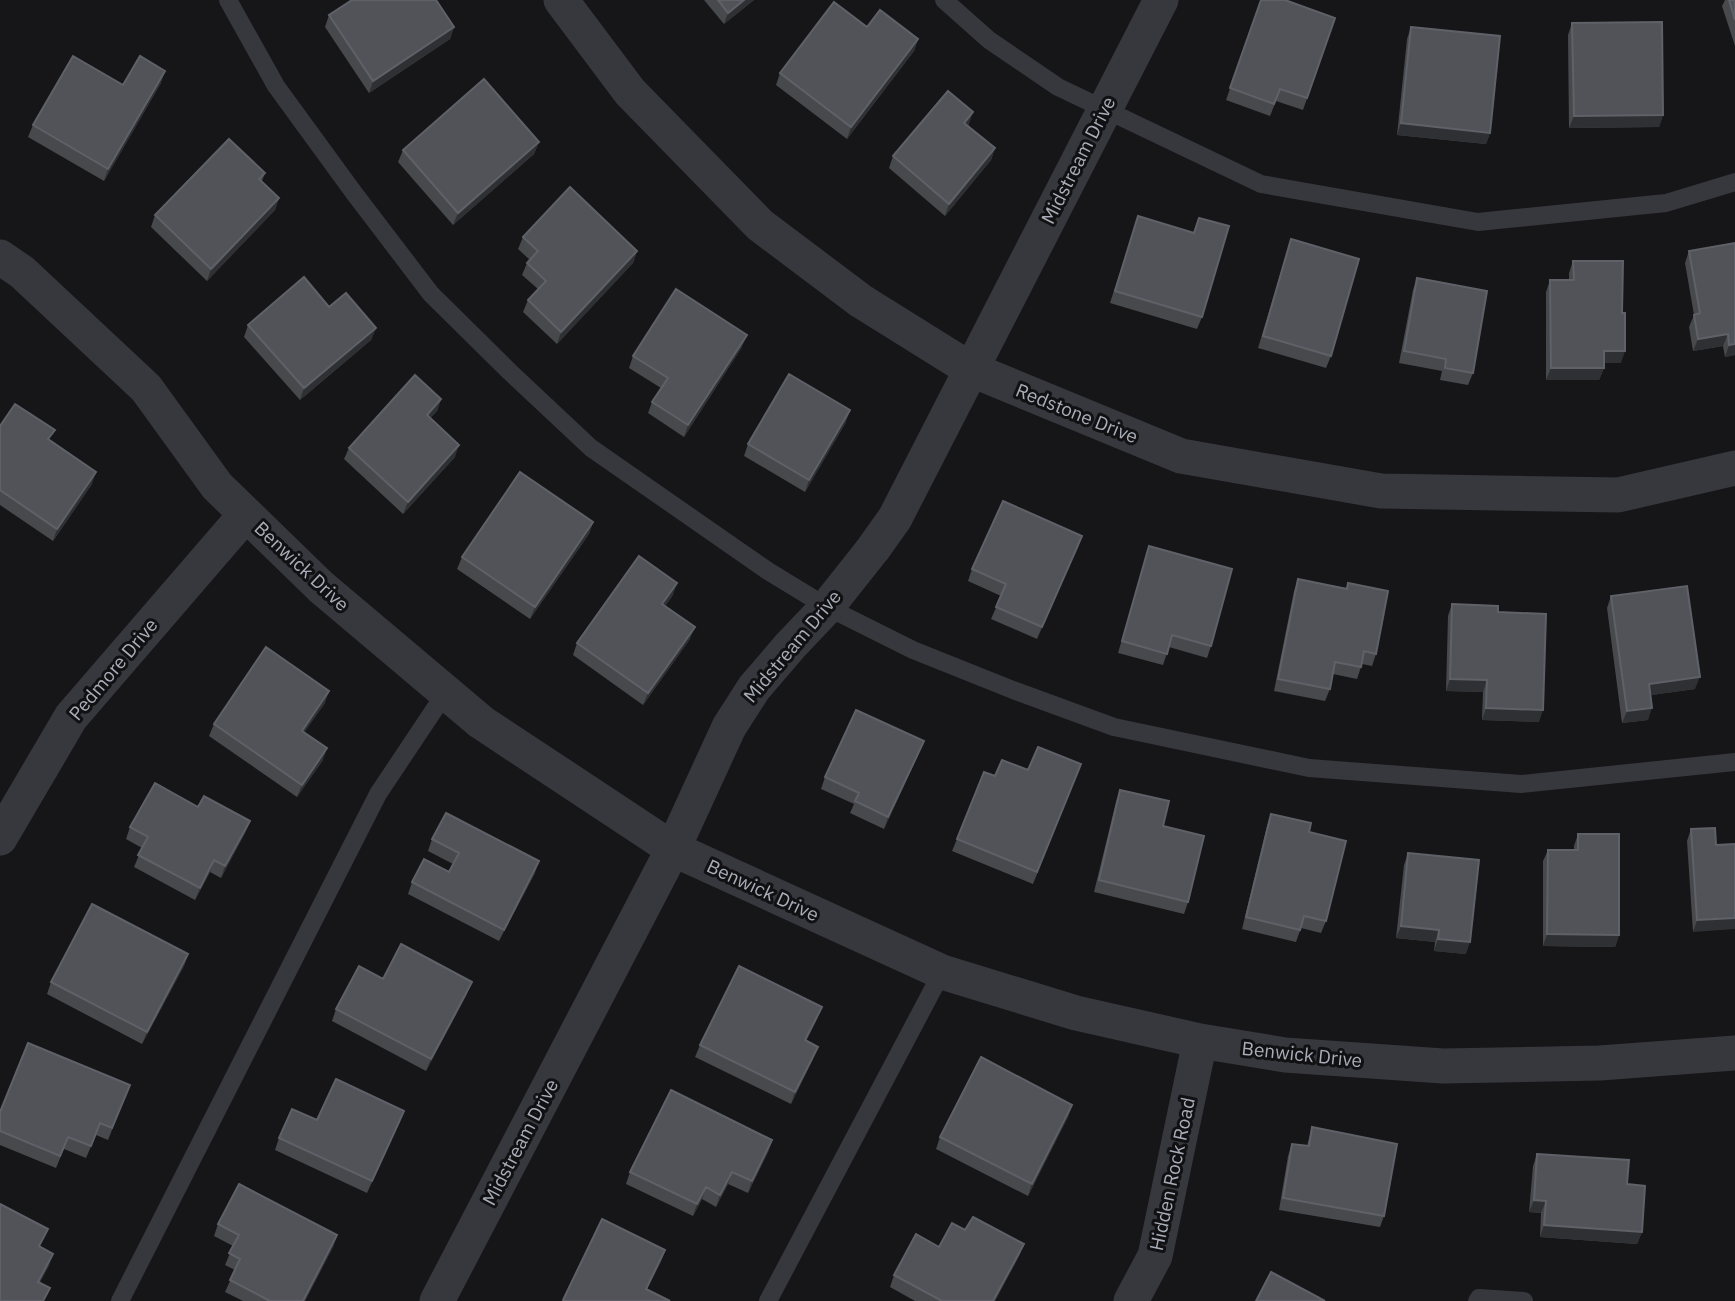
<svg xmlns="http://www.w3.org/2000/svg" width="1735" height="1301" font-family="'IBM Plex Sans',sans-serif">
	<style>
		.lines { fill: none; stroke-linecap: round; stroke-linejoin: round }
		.service { stroke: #37383d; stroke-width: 18 }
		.minor { stroke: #37383d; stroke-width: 35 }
		.wall { fill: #47494d }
		.shaded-wall { fill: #2f3033 }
		.building { fill: #525359; stroke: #5f6168; stroke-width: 2 }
		.labels { text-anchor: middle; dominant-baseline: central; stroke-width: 6; stroke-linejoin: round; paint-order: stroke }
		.street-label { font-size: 19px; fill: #a8adb8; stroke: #111113 }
	</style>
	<rect width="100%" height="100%" fill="#161618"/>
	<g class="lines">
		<path class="service" d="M228,0L276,86L354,193L431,294L510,372L591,448L768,571L827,607L913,650L1013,690L1114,727L1309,768L1521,784L1735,762
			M944,0L989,40L1058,87L1261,184L1478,222L1666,203L1735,182
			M120,1301L378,794L446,692
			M768,1301L942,972
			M1477,1301L1479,1298L1524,1301"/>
		<path class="minor" d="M561,0L630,92L760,225L861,301L970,369L1181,456L1381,491L1618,495L1735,468
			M0,257L22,272L146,388L217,486L321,587L481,722L673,849L942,972L1076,1013L1200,1041L1285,1055L1443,1066L1600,1063L1735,1053
			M0,838L71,717L246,514
			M437,1301L673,849L729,727L754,688L790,646L827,607L873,549L895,518L1161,0
			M1131,1301L1155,1256L1200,1041"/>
	</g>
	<path class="wall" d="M704,0H754L724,24Z
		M1261,0L1335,18L1303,110L1276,101L1270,116L1226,100Z
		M1725,0H1735V46L1722,6Z
		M329,15L454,27L450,39L369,93L325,27Z
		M1572,23L1663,115L1659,127L1569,128L1568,35Z
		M867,27L918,39L914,51L847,139L776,85L780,73Z
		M1411,27L1490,133L1486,144L1397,135L1407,39Z
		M161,83L104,181L28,137L33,125L123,85Z
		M969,124L968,126L995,148L991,160L945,216L889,168L893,156Z
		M539,142L534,154L453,225L398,162L403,150Z
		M265,173L262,181L279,198L275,210L207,281L151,227L155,215Z
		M1138,216L1202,317L1197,329L1110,303Z
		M523,237L637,251L633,263L557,344L523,312L528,300L538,289L522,275L527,263L530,260L518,249Z
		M1291,239L1331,356L1326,368L1258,348Z
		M1735,243V355L1725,357L1723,346L1693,351L1689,327L1694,315L1685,263L1689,251Z
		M1573,261L1621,363H1604V368L1599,380H1546V292L1550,280H1569V273Z
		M1417,278L1473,373L1468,385L1440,380L1442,371L1399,363L1413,290Z
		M248,325L376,328L371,340L300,400L244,337Z
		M742,347L684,437L648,413L652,402L661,388L629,368L633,356Z
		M441,399L437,411L430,418L455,457L403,514L344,459L349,448Z
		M846,422L805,492L744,456L748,444Z
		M0,426L51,441L92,484L53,541L0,505Z
		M593,522L589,534L530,619L457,569L462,557Z
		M1082,536L1037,639L991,619L1001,596L968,581L972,569Z
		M1149,546L1211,646L1207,658L1169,647L1163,665L1118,653Z
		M1298,579L1346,588L1348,583L1376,654L1372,666L1362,664L1357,679L1333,674L1330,689L1325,701L1274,691L1294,591Z
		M673,595L665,606L690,639L643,705L573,655L577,643Z
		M1611,596L1695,689L1651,695L1648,720L1622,723L1607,608Z
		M1452,604L1498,612L1539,722L1482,720L1483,692L1446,691L1448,616Z
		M325,703L304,732L323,760L297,797L209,736L214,724Z
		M919,753L884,829L850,813L854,804L821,789L825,777Z
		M1081,764L1033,884L952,851L957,839L995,776L1028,770Z
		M1120,790L1163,826L1188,902L1184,914L1094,892L1116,802Z
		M198,807L250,821L245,833L221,878L210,872L195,900L134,867L142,848L126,839L130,827Z
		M1271,814L1309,832L1326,921L1321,933L1301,928L1296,942L1242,929L1267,826Z
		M1691,829L1716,845L1735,844L1693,932L1687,841Z
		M1578,834L1619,935L1615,947L1543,946V861L1548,850H1574V846Z
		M432,839L535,873L499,941L408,894L412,882L449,872L453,864L428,851Z
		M1408,853L1466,954L1434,951L1435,942L1396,938L1404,865Z
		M188,954L184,966L142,1044L47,994L51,982Z
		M467,994L426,1071L332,1021L336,1009Z
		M822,1007L817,1019L806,1041L813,1059L791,1104L695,1057L700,1045Z
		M130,1085L108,1140L96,1135L86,1158L64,1149L56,1168L0,1145V1112Z
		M1072,1105L1068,1117L1028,1196L936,1149L940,1137Z
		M317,1120L400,1122L367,1193L275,1150L279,1138Z
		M1312,1127L1384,1216L1380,1227L1279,1210L1288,1156L1292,1144L1307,1146Z
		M772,1140L768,1152L748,1193L728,1184L716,1207L702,1199L693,1216L626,1184L630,1172Z
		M1537,1154L1627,1184L1642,1232L1637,1244L1540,1237L1541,1213L1529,1212L1533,1166Z
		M218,1224L337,1235L333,1247L305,1301H243L225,1292L235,1270L225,1265L233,1246L214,1236Z
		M965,1230L1024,1244L1019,1256L995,1301H915L890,1287L894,1275Z"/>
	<path class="shaded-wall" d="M744,0H754L724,24L728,13Z
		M454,27L450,39L369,93L373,81Z
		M918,39L914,51L847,139L851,127Z
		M165,71L161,83L104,181L108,169Z
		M973,112L969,124L960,135L964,123Z
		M1663,115L1659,127L1569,128L1574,116Z
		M1401,123L1490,133L1486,144L1397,135Z
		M539,142L534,154L453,225L458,213Z
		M995,148L991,160L945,216L949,204Z
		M279,198L275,210L207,281L211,269Z
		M637,251L633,263L557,344L561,332Z
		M376,328L371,340L300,400L304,388Z
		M1728,334L1723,346L1693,351L1698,339Z
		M747,335L742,347L684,437L688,425Z
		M1735,344V355L1725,357L1729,345Z
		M1604,351H1625L1621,363H1600Z
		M1551,368H1604L1599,380H1546Z
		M441,399L437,411L422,427L427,415Z
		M850,410L846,422L805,492L809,480Z
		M459,445L455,457L403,514L408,502Z
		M96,472L92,484L53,541L57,529Z
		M593,522L589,534L530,619L535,607Z
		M1082,536L1078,548L1037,639L1042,627Z
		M677,583L673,595L658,616L662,604Z
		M695,627L690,639L643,705L648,693Z
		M1700,677L1695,689L1645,696L1649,684Z
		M1450,679L1487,680L1483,692L1446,691Z
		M329,691L325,703L297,743L302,731Z
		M1486,708L1543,710L1539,722L1482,720Z
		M1652,708L1648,720L1622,723L1627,711Z
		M924,741L919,753L884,829L888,817Z
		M327,748L323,760L297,797L302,785Z
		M250,821L245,833L221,878L225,866Z
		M214,860L210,872L195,900L200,888Z
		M539,861L535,873L499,941L504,930Z
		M1735,918V929L1693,932L1697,920Z
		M1401,926L1439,930L1435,942L1396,938Z
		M1547,934L1619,935L1615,947L1543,946Z
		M1438,939L1470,942L1466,954L1434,951Z
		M188,954L184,966L142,1044L147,1032Z
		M472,982L467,994L426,1071L431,1059Z
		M822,1007L817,1019L801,1052L805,1040Z
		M818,1047L813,1059L791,1104L795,1092Z
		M1072,1105L1068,1117L1028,1196L1032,1184Z
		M404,1111L400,1122L367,1193L372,1181Z
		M772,1140L768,1152L748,1193L752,1181Z
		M732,1172L728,1184L716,1207L720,1195Z
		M706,1187L702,1199L693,1216L697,1204Z
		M1534,1200L1546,1201L1541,1213L1529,1212Z
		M1544,1225L1642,1232L1637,1244L1540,1237Z
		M337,1235L333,1247L305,1301H303Z
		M1024,1244L1019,1256L995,1301H993Z
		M665,1250L661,1262L641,1301L646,1289Z
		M53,1254L49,1266L34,1294L38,1282Z"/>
	<path class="building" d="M352,0H436L454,27L373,81L329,15Z
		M718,0H744L728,13Z
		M1261,0H1285L1335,18L1307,98L1280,89L1274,104L1230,88Z
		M1729,0H1735V20Z
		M834,2L867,27L880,10L918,39L851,127L780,73Z
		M1662,22L1663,115L1574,116L1572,23Z
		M1411,27L1500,36L1490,133L1401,123Z
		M73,56L123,85L140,56L165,71L108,169L33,125Z
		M484,79L539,142L458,213L403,150Z
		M948,91L973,112L964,123L995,148L949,204L893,156Z
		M229,139L265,173L259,179L279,198L211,269L155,215Z
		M570,187L637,251L561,332L528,300L546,281L527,263L538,251L523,237Z
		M1138,216L1194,233L1199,218L1229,226L1202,317L1115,291Z
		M1291,239L1359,259L1331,356L1263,336Z
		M1735,243V344L1729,345L1728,334L1698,339L1694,315L1700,313L1689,251Z
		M1573,261H1623L1622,313H1625V351H1604V368H1551L1550,280H1574Z
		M304,277L329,307L346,293L376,328L304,388L248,325Z
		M1417,278L1487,291L1473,373L1445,368L1446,359L1404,351Z
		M676,289L747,335L688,425L652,402L668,378L633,356Z
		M789,374L850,410L809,480L748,444Z
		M415,375L441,399L427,415L459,445L408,502L349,448Z
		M15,404L55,430L48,439L96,472L57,529L0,490V426Z
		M520,472L593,522L535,607L462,557Z
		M1003,501L1082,536L1042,627L996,607L1006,584L972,569Z
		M1149,546L1232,569L1211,646L1172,635L1167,654L1122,641Z
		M639,556L677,583L662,604L695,627L648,693L577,643Z
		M1298,579L1347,589L1348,583L1388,591L1376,654L1364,651L1361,667L1335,662L1330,689L1278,679Z
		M1687,586L1700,677L1649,684L1652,708L1627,711L1611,596Z
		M1452,604L1498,606V612L1546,614L1543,710L1486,708L1487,680L1450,679Z
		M266,647L329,691L302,731L327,748L302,785L214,724Z
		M856,710L924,741L888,817L855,801L859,793L825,777Z
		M1038,747L1081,764L1037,872L957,839L984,772L995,776L1002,760L1028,770Z
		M155,783L198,807L204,796L250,821L225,866L214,860L200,888L138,855L148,837L130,827Z
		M1120,790L1169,801L1163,826L1204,836L1188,902L1099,880Z
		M446,813L539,861L504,930L412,882L424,859L449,872L459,853L432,839Z
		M1271,814L1311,823L1309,832L1346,841L1326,921L1304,916L1300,930L1246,917Z
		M1715,828L1716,845L1735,844V918L1697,920L1691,829Z
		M1578,834H1619V935L1547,934L1548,850H1578Z
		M1408,853L1479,860L1470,942L1438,939L1439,930L1401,926Z
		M92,904L188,954L147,1032L51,982Z
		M401,944L472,982L431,1059L336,1009L359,966L383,979Z
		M739,966L822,1007L805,1040L818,1047L795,1092L700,1045Z
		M28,1043L130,1085L112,1128L100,1123L91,1146L68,1137L60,1156L0,1131V1112Z
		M981,1057L1072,1105L1032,1184L940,1137Z
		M336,1079L404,1111L372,1181L279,1138L292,1109L317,1120Z
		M671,1090L772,1140L752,1181L732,1172L720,1195L706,1187L697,1204L630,1172Z
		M1312,1127L1397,1144L1384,1216L1283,1198L1292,1144L1309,1146Z
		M1537,1154L1629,1160L1627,1184L1645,1186L1642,1232L1544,1225L1546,1201L1534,1200Z
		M239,1184L337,1235L303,1301H270L230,1280L240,1259L229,1253L239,1235L218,1224Z
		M0,1204L48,1229L39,1246L53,1254L38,1282L50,1288L43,1301H0Z
		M973,1217L1024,1244L993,1301H942L894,1275L916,1234L939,1247L952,1223L965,1230Z
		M602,1219L665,1250L646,1289L670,1301H565L563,1300Z
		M1271,1272L1325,1301H1256Z"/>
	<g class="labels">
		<g class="street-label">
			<text transform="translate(1078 160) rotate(-63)">Midstream Drive</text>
			<text transform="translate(1077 413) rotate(22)">Redstone Drive</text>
			<text transform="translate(302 566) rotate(43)">Benwick Drive</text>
			<text transform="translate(792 646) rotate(-50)">Midstream Drive</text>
			<text transform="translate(113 669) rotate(-50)">Pedmore Drive</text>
			<text transform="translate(763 890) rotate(25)">Benwick Drive</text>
			<text transform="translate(1302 1054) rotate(6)">Benwick Drive</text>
			<text transform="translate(520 1142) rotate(-62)">Midstream Drive</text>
			<text transform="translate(1172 1174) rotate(-78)">Hidden Rock Road</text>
		</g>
	</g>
</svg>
